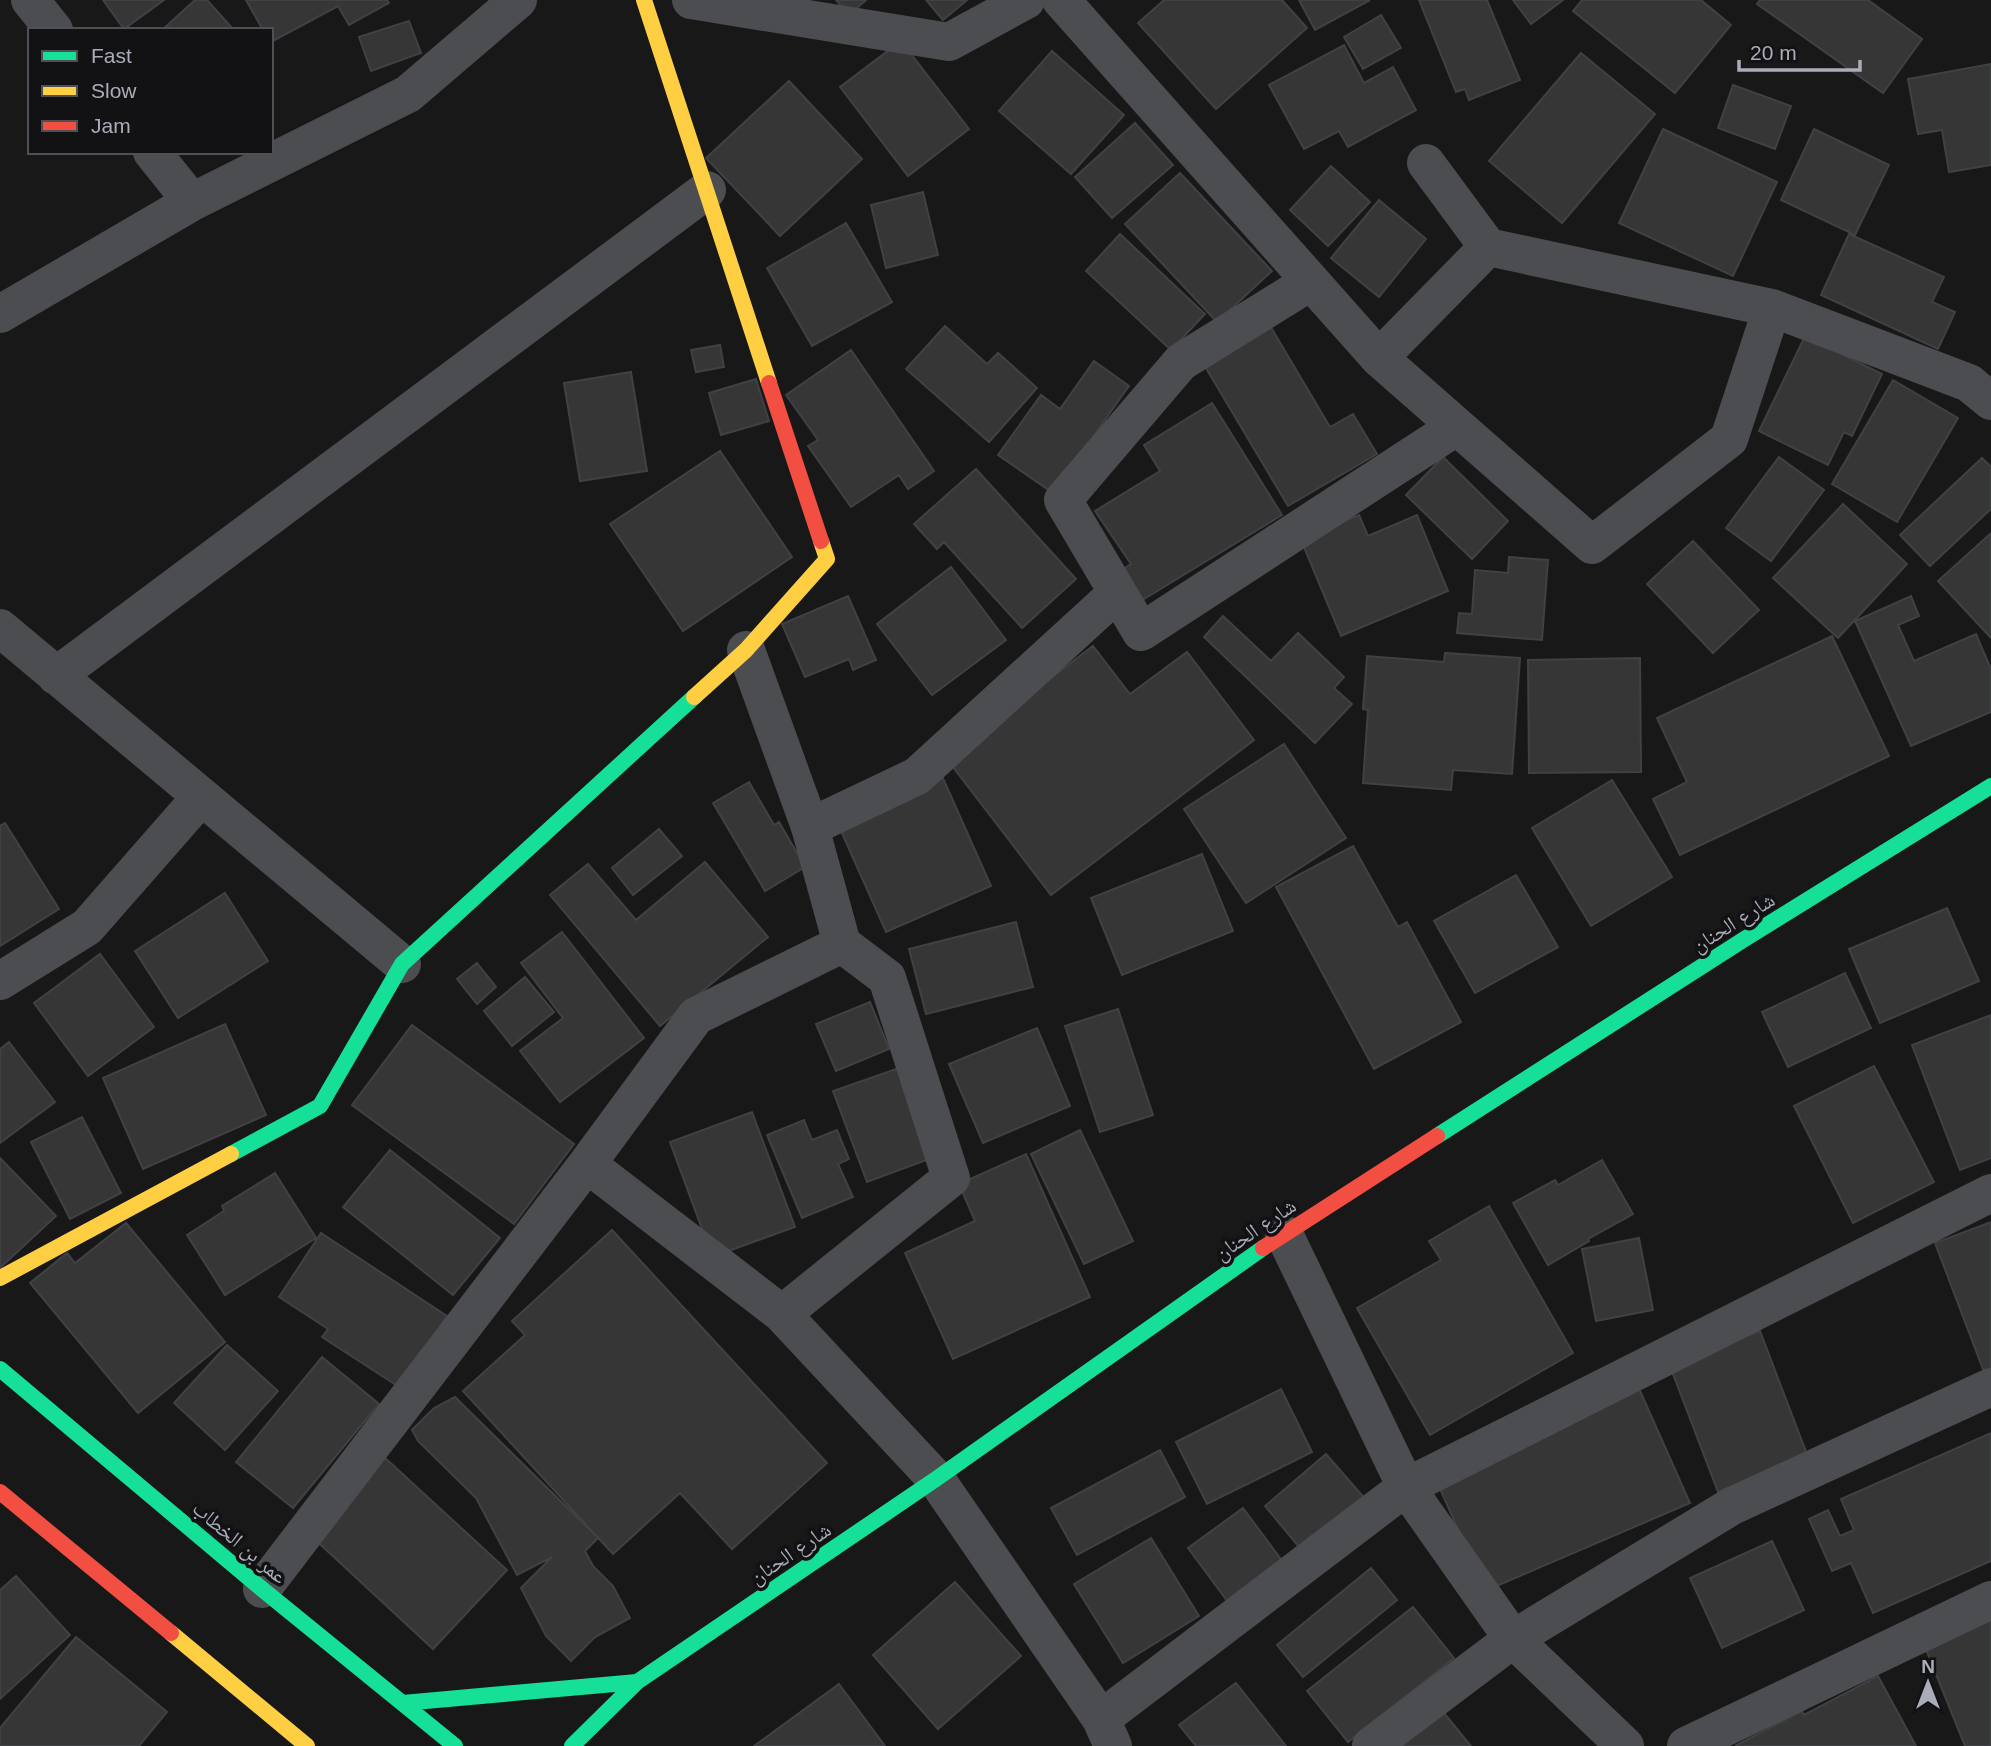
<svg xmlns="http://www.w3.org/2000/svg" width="1991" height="1746" font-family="Arial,'Noto Naskh Arabic',sans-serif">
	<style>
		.building { fill: #363637; stroke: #404144; stroke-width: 2 }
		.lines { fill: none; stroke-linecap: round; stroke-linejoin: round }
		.street { stroke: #4c4d51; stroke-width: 38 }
		.fast { stroke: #16e098; stroke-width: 16 }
		.slow { stroke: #ffcf43; stroke-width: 16 }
		.jam { stroke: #f24e42; stroke-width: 16 }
		.labels { text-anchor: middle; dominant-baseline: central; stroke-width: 7; stroke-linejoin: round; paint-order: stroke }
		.street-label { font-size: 21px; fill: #aaadb9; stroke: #121214 }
	</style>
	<rect width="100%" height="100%" fill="#181818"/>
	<path class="building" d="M103,0H164L124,29Z
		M195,0H207L234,30H162Z
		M246,0H387L389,3L349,25L338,6L271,42V30H263Z
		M836,0H866L849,15Z
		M926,0H967L943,20Z
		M1164,0H1282L1307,28L1216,109L1138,23Z
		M1299,0H1370L1315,30Z
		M1419,0H1487L1520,80L1469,100L1465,89L1456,92Z
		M1513,0H1563L1531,24Z
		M1582,0H1701L1731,25L1675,93L1573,11Z
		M1760,0H1868L1922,39L1883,93L1757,4Z
		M1381,15L1401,48L1363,69L1344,37Z
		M409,21L421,53L371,71L359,37Z
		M901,41L969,129L908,176L840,87Z
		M1344,45L1364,83L1393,67L1416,110L1348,147L1339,131L1304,149L1269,85Z
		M1052,51L1124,115L1071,174L999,111Z
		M1581,53L1655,114L1562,223L1489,161Z
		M1991,64V165L1949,172L1942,130L1918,134L1908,79Z
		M789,81L862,159L780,236L706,158Z
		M1733,85L1791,106L1775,149L1718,128Z
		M1135,123L1173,165L1112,218L1075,177Z
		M1663,129L1777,182L1733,276L1619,223Z
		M1814,129L1889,165L1855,235L1781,200Z
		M1331,166L1370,202L1328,246L1290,210Z
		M1180,173L1272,271L1217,322L1125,224Z
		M923,192L938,255L886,268L871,205Z
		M1379,200L1426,239L1379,297L1331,258Z
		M846,223L892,302L812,346L767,268Z
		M1120,234L1205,314L1171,350L1086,271Z
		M1849,234L1944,277L1932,302L1955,312L1938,349L1821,295Z
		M1266,319L1330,427L1353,414L1377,454L1288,506L1200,358Z
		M945,326L987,364L998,353L1037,388L989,442L906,369Z
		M1805,336L1882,374L1852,436L1844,432L1828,465L1759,431Z
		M720,345L724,367L696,372L691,350Z
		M851,350L934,471L908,489L899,475L851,507L808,446L818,440L786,395Z
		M1094,361L1129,386L1053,493L998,455L1041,395L1060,409Z
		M631,372L647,471L580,481L564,383Z
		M756,379L769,421L721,435L709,393Z
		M1893,380L1958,418L1897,522L1832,484Z
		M1212,403L1282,515L1131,607L1112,576L1131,564L1095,511L1160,471L1144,445Z
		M720,451L792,557L683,631L610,524Z
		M1443,457L1508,521L1472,559L1406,495Z
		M1779,457L1824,490L1771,561L1726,528Z
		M1982,458L1991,467V509L1930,566L1900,535Z
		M976,469L1076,579L1022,628L944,542L937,549L914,524Z
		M1843,504L1907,564L1838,638L1773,578Z
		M1359,515L1368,536L1417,515L1448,591L1341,636L1301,540Z
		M1991,533V638L1938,581Z
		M1693,541L1759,610L1713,653L1647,584Z
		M1509,557L1548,560L1542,640L1457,633L1459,613L1472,614L1475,570L1508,573Z
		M951,567L1006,640L932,695L877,624Z
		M848,596L876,660L853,670L849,659L805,677L782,624Z
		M1911,596L1919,616L1898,625L1914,661L1976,634L1991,669V712L1911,746L1855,621Z
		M1223,616L1271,661L1298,633L1344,677L1334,688L1352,704L1315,743L1204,637Z
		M1832,636L1889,756L1680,855L1653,799L1687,782L1657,718Z
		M1093,646L1130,694L1187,652L1254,740L1051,895L946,758Z
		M1445,653L1520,658L1512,774L1453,770L1451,790L1363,783L1368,710L1363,709L1367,656L1444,662Z
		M1640,658L1641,772L1529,773L1528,660Z
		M1284,744L1346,838L1246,903L1184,809Z
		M942,776L991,886L886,932L837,822Z
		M1612,780L1672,877L1591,926L1532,828Z
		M749,782L774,825L779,822L805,867L765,891L713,803Z
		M5,823L59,909L0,946V826Z
		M659,829L682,856L633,895L612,868Z
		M1353,846L1398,927L1407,922L1461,1022L1374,1069L1276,887Z
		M1202,854L1233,931L1122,975L1091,898Z
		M705,862L768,937L660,1026L550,895L588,864L636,920Z
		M1516,875L1558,947L1475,993L1434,921Z
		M225,893L268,961L178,1018L135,951Z
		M1947,908L1979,981L1880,1023L1849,949Z
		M1016,922L1033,987L926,1014L909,949Z
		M562,932L644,1038L560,1102L520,1051L563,1018L521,963Z
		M100,954L154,1027L88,1076L34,1003Z
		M477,963L496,987L477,1004L457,979Z
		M1845,973L1871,1028L1788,1067L1762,1012Z
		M525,977L554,1012L512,1046L484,1011Z
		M870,1002L889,1049L836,1071L816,1024Z
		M1118,1009L1153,1115L1100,1132L1065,1026Z
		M1991,1015V1158L1960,1170L1912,1045Z
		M225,1024L266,1115L143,1169L103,1078Z
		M412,1025L574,1144L514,1224L352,1105Z
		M1037,1028L1070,1106L983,1143L949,1064Z
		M9,1042L55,1102L0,1143V1049Z
		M1874,1066L1934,1182L1853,1223L1794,1106Z
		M899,1068L932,1158L867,1182L833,1091Z
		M752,1112L795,1227L717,1255L705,1237L670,1142Z
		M82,1117L121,1193L70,1219L31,1142Z
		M804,1120L812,1140L837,1130L849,1159L838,1164L853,1197L802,1218L767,1135Z
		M1080,1130L1133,1241L1084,1264L1031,1154Z
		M390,1150L500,1238L453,1295L343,1207Z
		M1026,1154L1090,1297L953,1359L905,1253L975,1221L959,1184Z
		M0,1158L56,1216L0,1268Z
		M1602,1160L1633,1214L1588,1239L1589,1241L1548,1265L1513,1203L1555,1180L1558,1185Z
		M275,1173L316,1238L225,1295L187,1235L224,1211L222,1206Z
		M1489,1206L1573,1353L1430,1435L1357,1308L1441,1260L1429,1241Z
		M1991,1222V1369L1984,1372L1935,1243Z
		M126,1223L225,1342L138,1413L30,1283L67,1253L75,1263Z
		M612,1230L827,1463L732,1549L680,1493L613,1554L463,1391L525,1335L512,1321Z
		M321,1233L447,1316L399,1387L322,1337L328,1329L279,1297Z
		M1639,1238L1653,1310L1596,1321L1582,1249Z
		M1760,1331L1808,1457L1718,1492L1670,1366Z
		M227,1345L278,1391L225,1450L174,1403Z
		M322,1357L379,1404L293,1508L236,1462Z
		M1637,1384L1690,1503L1485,1591L1434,1475Z
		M1281,1389L1312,1452L1207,1504L1176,1442Z
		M455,1397L598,1538L585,1551L593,1566L613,1586L630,1618L595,1637L571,1661L546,1636L521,1588L552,1557L517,1575L476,1498L418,1441L412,1430L434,1408Z
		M1991,1433V1561L1873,1613L1851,1563L1832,1571L1809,1519L1828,1510L1840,1536L1854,1530L1841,1499Z
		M1160,1450L1185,1497L1077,1555L1051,1508Z
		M1326,1454L1366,1500L1304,1553L1265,1506Z
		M383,1456L507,1570L433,1649L309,1534Z
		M1243,1508L1286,1566L1231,1606L1188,1548Z
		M1151,1538L1199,1616L1123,1663L1074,1584Z
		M1772,1541L1804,1610L1722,1648L1690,1578Z
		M1371,1568L1397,1600L1303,1677L1277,1645Z
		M16,1576L70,1635L0,1699V1590Z
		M955,1582L1021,1656L938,1729L873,1655Z
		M1413,1607L1454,1658L1348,1742L1307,1691Z
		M1991,1619V1746H1965L1925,1647Z
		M76,1637L167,1712L139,1746H0V1728Z
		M1878,1676L1916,1746H1735L1802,1711L1804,1715Z
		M1236,1683L1286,1746H1196L1179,1725Z
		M839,1684L885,1746H754Z
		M1439,1707L1471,1746H1393Z"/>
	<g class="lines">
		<path class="street" d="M30,0L54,30
			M691,0L949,42L1026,0
			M1061,0L1379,358L1592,545L1729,439L1772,308
			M152,152L192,202
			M1426,163L1488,247L1772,308L1969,383L1991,401
			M1310,282L1181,362L1063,500L1141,632L1456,427
			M0,314L192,202L408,94L518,0
			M1379,358L1488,247
			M0,628L402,964
			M746,650L810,827L842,944L887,978L951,1178L782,1314
			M56,676L707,190
			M810,827L917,776L1117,593
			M0,981L87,927L201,797
			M587,1164L782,1314L936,1479L1101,1719L1113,1746
			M1284,1234L1406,1487L1513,1639L1625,1746
			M262,1589L587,1164L696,1016L842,944
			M1101,1719L1406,1487L1991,1193
			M1371,1746L1513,1639L1732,1506L1991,1387
			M1686,1746L1991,1600"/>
		<path class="fast" d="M1437,1136L1743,940L1991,786
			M231,1154L320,1106L402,964L694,697
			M0,1369L262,1589L455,1746
			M403,1703L637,1682
			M572,1746L637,1682L936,1479L1263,1248"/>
		<path class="slow" d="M644,0L769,383
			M694,697L746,650L827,559L821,541
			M0,1278L231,1154
			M171,1633L307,1746"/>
		<path class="jam" d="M769,383L821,541
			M1263,1248L1437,1136
			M0,1492L171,1633"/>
	</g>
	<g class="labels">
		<g class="street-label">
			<text transform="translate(1733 922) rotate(-32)">شارع الحنان</text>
			<text transform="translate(1255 1229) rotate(-34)">شارع الحنان</text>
			<text transform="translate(240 1542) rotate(40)">عمر بن الخطاب</text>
			<text transform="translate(790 1553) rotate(-34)">شارع الحنان</text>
		</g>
	</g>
	<rect x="28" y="28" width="245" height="126" fill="#121214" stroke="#4f5056" stroke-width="2"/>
	<rect x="42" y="51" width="35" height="10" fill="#16e098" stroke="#4f5056" stroke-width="2"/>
	<text x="91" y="63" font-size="21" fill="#aaadb9">Fast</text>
	<rect x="42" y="86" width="35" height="10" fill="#ffcf43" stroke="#4f5056" stroke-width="2"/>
	<text x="91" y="98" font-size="21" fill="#aaadb9">Slow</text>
	<rect x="42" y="121" width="35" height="10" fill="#f24e42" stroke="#4f5056" stroke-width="2"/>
	<text x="91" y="133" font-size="21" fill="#aaadb9">Jam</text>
	<g transform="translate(1928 1683)" stroke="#121214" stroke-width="5" paint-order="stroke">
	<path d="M0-5L12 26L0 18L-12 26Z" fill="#aaadb9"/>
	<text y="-10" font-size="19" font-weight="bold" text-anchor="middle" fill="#aaadb9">N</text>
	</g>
	<path d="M1739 60v10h121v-10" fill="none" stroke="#aaadb9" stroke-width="3.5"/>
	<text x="1750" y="60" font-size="21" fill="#aaadb9" stroke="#121214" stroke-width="5" paint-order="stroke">20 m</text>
</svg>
